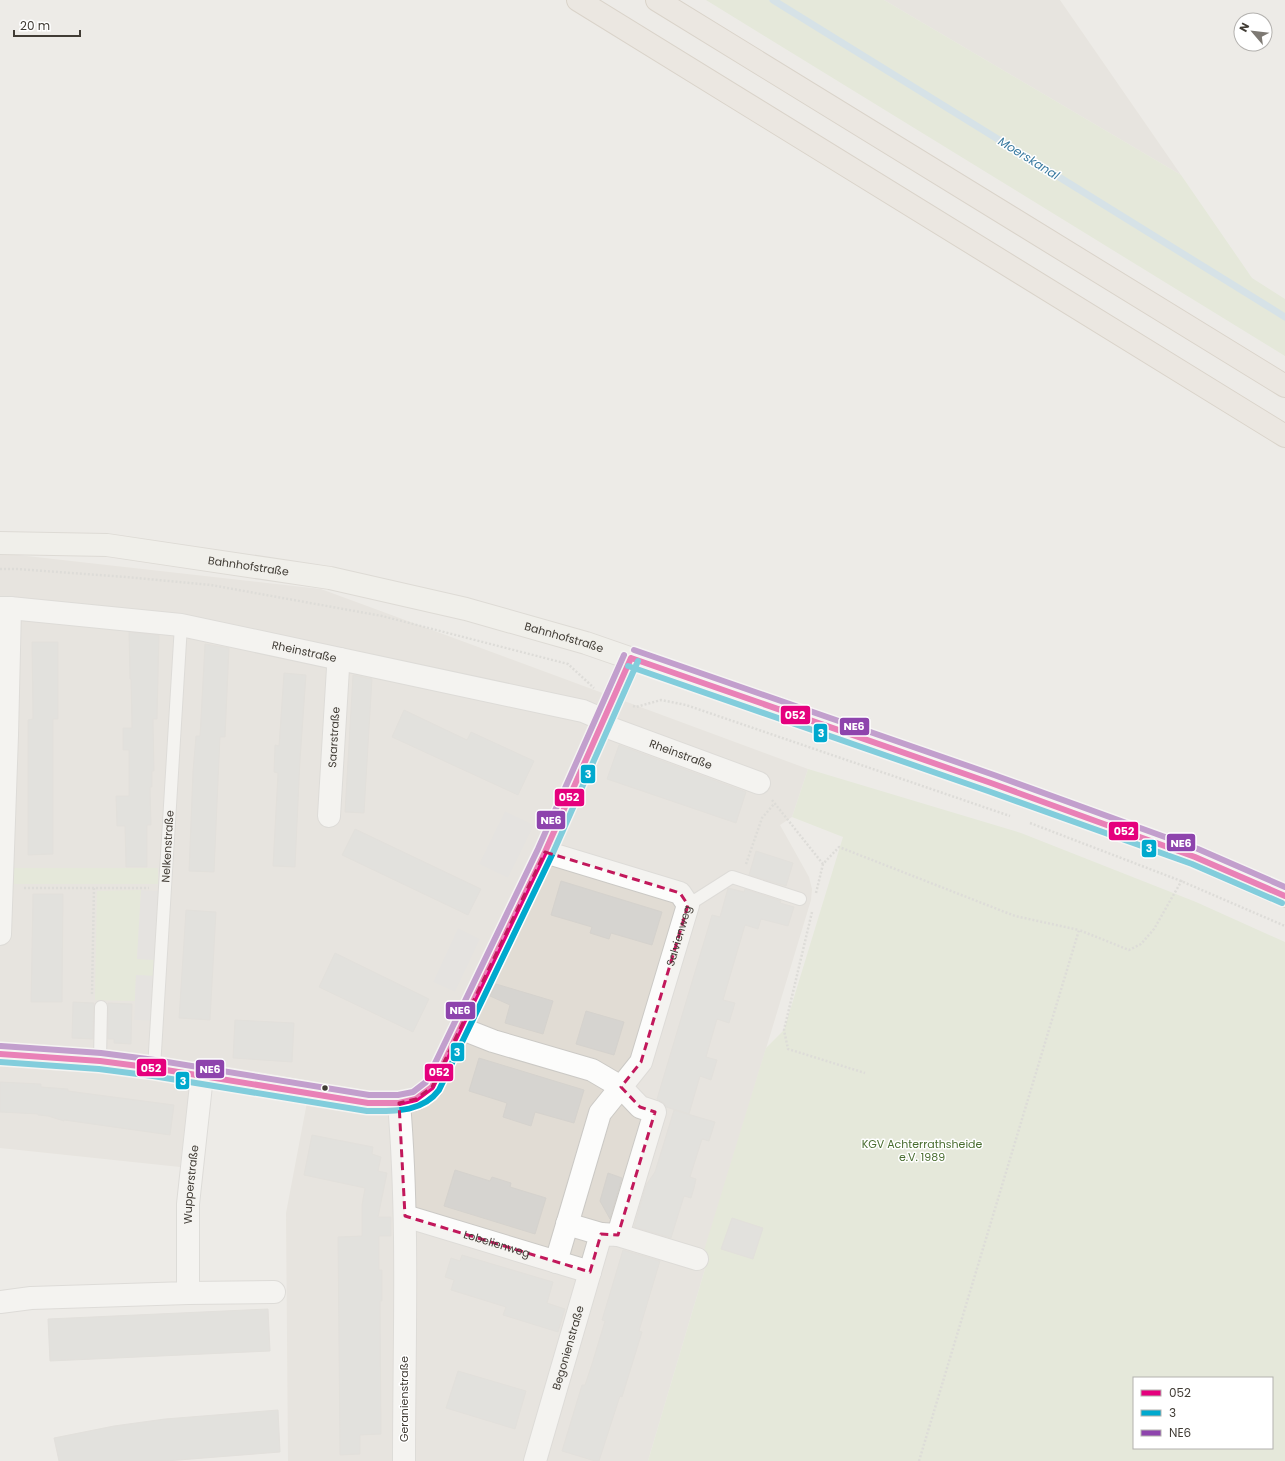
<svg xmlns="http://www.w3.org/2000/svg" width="1285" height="1461" font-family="Poppins,sans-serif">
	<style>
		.residential { fill: #e1dcd4 }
		.green { fill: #dbe5c9; fill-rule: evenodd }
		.parking { fill: #dcdad7 }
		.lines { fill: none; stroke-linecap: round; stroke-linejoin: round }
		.stream { stroke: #bbd7e7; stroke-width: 7 }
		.building { fill: #d6d4d0; stroke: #d5d2cd }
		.lane-casing { stroke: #cbc9c5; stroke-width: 14 }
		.street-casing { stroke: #cbc9c5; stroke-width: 24 }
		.secondary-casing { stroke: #cbc7bf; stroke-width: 24 }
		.highway-casing { stroke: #c2b6a5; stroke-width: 24 }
		.path { stroke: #cbcac6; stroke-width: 2.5; stroke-dasharray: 2 2; stroke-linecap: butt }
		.lane { stroke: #fcfcfb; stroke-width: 12 }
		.street { stroke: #fcfcfb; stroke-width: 22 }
		.secondary { stroke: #f4f3ed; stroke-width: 22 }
		.highway { stroke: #e9e2d9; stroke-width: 22 }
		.bus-1-casing { stroke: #fff; stroke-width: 9 }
		.bus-2-casing { stroke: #fff; stroke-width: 9 }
		.bus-3-casing { stroke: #fff; stroke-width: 9 }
		.bus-1 { stroke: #e5007d; stroke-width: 6 }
		.bus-2 { stroke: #00a9ce; stroke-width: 6 }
		.bus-3 { stroke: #8e44ad; stroke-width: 6 }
		.marked { fill: none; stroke: #c2185b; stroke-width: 3; stroke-dasharray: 8 5; stroke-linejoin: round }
		.bus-dot { fill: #413c35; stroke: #fff; stroke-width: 1.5 }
		.labels { text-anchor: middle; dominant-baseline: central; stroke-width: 3; stroke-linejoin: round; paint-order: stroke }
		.street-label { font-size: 11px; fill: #413c35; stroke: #fff }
		.park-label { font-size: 11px; fill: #486c2f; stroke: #fff }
		.water-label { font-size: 12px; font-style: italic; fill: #3a7aa0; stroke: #fff }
		.line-badge { stroke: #fff; stroke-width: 1.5 }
		.badge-label { font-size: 11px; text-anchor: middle; font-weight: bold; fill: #fff }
	</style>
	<rect width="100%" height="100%" fill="#edebe7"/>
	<path class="residential" d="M884,0H1060L1181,175Z
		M0,553L321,589L808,769L792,817L780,825L809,877L812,889L811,900L700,1267L705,1269L648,1461H288L286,1213L311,1081L193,1061L180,1167L0,1148Z"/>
	<path class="green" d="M706,0H884L1181,175L1252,278L1285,299V356Z
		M808,769L1021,833L1196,902L1285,942V1461H648L705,1269L699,1267L766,1048L784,1030L843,837L792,817ZM1134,1378H1272V1448H1134Z
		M11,868H158V884H11Z
		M141,890L137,959L155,960L154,976L136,975L135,1001L95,1000L97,891Z"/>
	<path class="parking" d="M505,811L534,825L508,878L479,864Z
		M141,890L160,891L155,960L137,959Z
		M458,928L480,939L455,992L433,982Z
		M136,975L154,976L152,1021L134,1020Z"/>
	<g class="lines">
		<path class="stream" d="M773,0L1285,317"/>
	</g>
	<path class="building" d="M129,632L159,635L157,719H153L154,771H152V787H150L151,825H147V867H126L125,826H117L116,796H129V750H123V728H132L131,679H130Z
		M32,642H58V719H53V854L28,855V720L33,719Z
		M205,644L229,648L225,737H220L214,872L189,871L193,771L196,736H200Z
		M284,673L306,675L300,760L295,867L273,866L278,773L274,772L275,745L279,746Z
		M353,675L372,679L364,813L345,812Z
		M404,710L467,740L471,732L534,761L518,795L392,737Z
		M619,745L746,792L736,823L607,779Z
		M355,829L481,889L468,915L342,855Z
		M756,851L793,863L786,886L749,875Z
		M561,881L662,912L652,945L611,933L609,939L590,933L592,927L551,915Z
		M728,888L744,892L745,889L781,901L780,903L794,907L788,926L761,919L758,929L745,925L723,1000L735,1003L729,1023L717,1019L706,1057L717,1060L711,1080L700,1076L689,1114L666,1107L664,1103L657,1099L712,915L720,917Z
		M33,894H63L62,1002H31Z
		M186,910L216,912L210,1020L179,1018Z
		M335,953L429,999L413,1032L319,987Z
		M496,984L553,1001L543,1034L505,1023L510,1005L490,996Z
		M73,1002L94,1003L93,1039L72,1038Z
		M108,1003L132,1004L131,1044L114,1043V1039H108Z
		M586,1011L624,1022L614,1055L576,1044Z
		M235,1020L294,1023L292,1062L233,1058Z
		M479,1058L584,1090L574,1123L535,1112L531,1126L503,1117L507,1103L469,1091Z
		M0,1082L41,1084V1087L68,1089V1091L174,1105L170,1135L64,1120V1121L48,1116L38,1115V1114L0,1112Z
		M674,1110L715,1122L709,1141L702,1139L690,1177L696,1179L694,1188L691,1198L684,1196L671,1238L634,1227L646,1185L655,1172Z
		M312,1135L373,1147L372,1154L381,1157L378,1171L387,1173L378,1217H391V1236H379V1270H382V1301H380L381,1434L360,1435V1454L340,1455L338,1237L362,1236V1205L365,1188L304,1175Z
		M455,1170L490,1181L492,1177L511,1183L510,1187L546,1198L535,1234L444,1206Z
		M608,1173L622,1178L610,1219L600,1201Z
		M732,1218L763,1228L753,1259L721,1249Z
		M623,1250L660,1261L639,1331L642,1332L622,1397L620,1396L599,1461H595L562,1451L582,1385H585L592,1364L605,1321L602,1320Z
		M462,1255L553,1282L547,1303L565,1309L558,1332L503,1315L506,1307L451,1290L454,1280L445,1277L451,1258L460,1261Z
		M268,1309L270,1351L50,1361L48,1319Z
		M458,1371L526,1391L515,1429L446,1408Z
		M278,1410L280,1452L166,1461H59L54,1438L114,1426L165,1419Z"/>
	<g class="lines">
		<defs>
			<g id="lane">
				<path d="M688,905L732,877L800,899"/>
				<path d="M100,1061L101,1007"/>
				<path id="s1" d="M154,1068L181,625"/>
			</g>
			<g id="street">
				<path id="s2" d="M0,608H10L181,625L583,711L604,720"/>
				<path id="s3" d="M602,725L759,783"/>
				<path id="s4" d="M329,816L338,668L340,659"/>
				<path d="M0,934L7,735L10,608"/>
				<path id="s5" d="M460,1028L493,1041L592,1070L621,1087L641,1062L688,905L680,893L545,852"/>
				<path d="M0,1054L100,1061L154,1068L368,1103H399L416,1099L432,1087L545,852L631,658"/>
				<path d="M399,1103C409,1222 404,1342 404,1461"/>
				<path id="s6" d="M405,1216L590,1272"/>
				<path d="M567,1224L601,1234"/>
				<path d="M556,1262L600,1113L621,1087L640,1107L655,1112L618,1235"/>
				<path d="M188,1293L274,1292"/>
				<path id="s7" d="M0,1302L31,1298L188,1293V1204L202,1076"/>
				<path id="s8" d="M535,1461L601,1234L618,1235L697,1259"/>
			</g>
			<g id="secondary">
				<path id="s9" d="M0,543L107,545L330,578L466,609L586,643L991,783L1195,857L1285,896"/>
			</g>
			<path id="highway" d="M578,0L1285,436
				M657,0L1285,386"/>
		</defs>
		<use href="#lane" class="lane-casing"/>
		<use href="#street" class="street-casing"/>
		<use href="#secondary" class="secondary-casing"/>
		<use href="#highway" class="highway-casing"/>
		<path class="path" d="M0,569H17L126,577L211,585L382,616L568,664L594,688
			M633,706L636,707L661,700L686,705L1010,816
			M772,800L823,864
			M1030,823L1181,881L1285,926
			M746,864L762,818L774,804
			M24,888H149
			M816,893L823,864L839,847L1015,916L1079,930
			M812,912L784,1030L788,1049L865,1073
			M92,994L94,888
			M919,1461L1079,930L1129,950L1141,944L1154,929L1182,880"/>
		<use href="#lane" class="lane"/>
		<use href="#street" class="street"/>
		<use href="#secondary" class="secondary"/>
		<use href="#highway" class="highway"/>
		<defs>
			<path id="bus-1" d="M631,658L991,783L1195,857L1285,896
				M0,1054L100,1061L154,1068L368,1103H399L416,1099L432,1087L545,852L631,658"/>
			<path id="bus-2" d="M628,666L988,791L1192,864L1282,903
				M0,1062L99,1069L153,1076L367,1111C393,1111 422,1113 439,1090L552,855L638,661"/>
			<path id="bus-3" d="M634,650L994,775L1198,849L1285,887
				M1,1046L101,1053L155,1060L369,1095H398L413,1092L426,1082L538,849L624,655"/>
		</defs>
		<use href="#bus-1" class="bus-1-casing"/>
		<use href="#bus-2" class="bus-2-casing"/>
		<use href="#bus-3" class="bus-3-casing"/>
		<use href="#bus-1" class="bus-1"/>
		<use href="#bus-2" class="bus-2"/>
		<use href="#bus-3" class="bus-3"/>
	</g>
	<path d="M0 0H1285V1461H0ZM545,852L680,893L688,905L641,1062L621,1087L640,1107L655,1112L618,1235L601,1234L590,1272L405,1216L399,1103L416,1099L432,1087Z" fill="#edebe7" fill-opacity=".55" fill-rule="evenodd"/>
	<path class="marked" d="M545,852L680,893L688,905L641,1062L621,1087L640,1107L655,1112L618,1235L601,1234L590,1272L405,1216L399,1103L416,1099L432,1087Z"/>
	<circle class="bus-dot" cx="325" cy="1088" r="3.5"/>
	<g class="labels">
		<g class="street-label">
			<text stroke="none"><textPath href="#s9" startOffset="250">Bahnhofstraße</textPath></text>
			<text stroke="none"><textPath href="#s9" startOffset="574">Bahnhofstraße</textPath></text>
			<text stroke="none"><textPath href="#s2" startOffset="308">Rheinstraße</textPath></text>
			<text stroke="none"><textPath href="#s4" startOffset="79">Saarstraße</textPath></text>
			<text stroke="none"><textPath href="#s3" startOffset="84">Rheinstraße</textPath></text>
			<text stroke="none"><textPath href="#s1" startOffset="222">Nelkenstraße</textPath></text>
			<text stroke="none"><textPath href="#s5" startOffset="336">Salvienweg</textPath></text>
			<text stroke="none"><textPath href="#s7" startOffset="297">Wupperstraße</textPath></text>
			<text stroke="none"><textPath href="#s6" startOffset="96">Lobelienweg</textPath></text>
			<text stroke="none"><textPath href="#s8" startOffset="118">Begonienstraße</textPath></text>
			<text transform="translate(404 1399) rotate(-90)">Geranienstraße</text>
		</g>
		<g class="park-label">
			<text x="922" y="1144">KGV Achterrathsheide<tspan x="922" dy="13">e.V. 1989</tspan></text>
		</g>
		<g class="water-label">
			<text transform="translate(1029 158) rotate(32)">Moerskanal</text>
		</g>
	</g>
	<g class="line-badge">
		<rect x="780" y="705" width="31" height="20" rx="4" fill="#e5007d"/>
		<rect x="839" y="717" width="31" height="19" rx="4" fill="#8e44ad"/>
		<rect x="813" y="723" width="15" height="20" rx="4" fill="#00a9ce"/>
		<rect x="580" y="764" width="16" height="20" rx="4" fill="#00a9ce"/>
		<rect x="554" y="788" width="31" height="19" rx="4" fill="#e5007d"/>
		<rect x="536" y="810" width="30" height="20" rx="4" fill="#8e44ad"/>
		<rect x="1108" y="821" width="31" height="20" rx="4" fill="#e5007d"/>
		<rect x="1166" y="833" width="30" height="19" rx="4" fill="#8e44ad"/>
		<rect x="1141" y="839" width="16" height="19" rx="4" fill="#00a9ce"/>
		<rect x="445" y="1001" width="31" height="19" rx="4" fill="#8e44ad"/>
		<rect x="450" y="1042" width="15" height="20" rx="4" fill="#00a9ce"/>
		<rect x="136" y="1058" width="31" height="19" rx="4" fill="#e5007d"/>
		<rect x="195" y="1059" width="30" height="20" rx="4" fill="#8e44ad"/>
		<rect x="424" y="1063" width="30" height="19" rx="4" fill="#e5007d"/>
		<rect x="175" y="1071" width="15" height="19" rx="4" fill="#00a9ce"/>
	</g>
	<g class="badge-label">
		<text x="795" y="719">052</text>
		<text x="854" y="730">NE6</text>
		<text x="821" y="737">3</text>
		<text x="588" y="778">3</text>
		<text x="569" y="801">052</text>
		<text x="551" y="824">NE6</text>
		<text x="1124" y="835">052</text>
		<text x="1181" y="847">NE6</text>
		<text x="1149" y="852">3</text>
		<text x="460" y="1014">NE6</text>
		<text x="457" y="1056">3</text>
		<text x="151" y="1072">052</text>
		<text x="210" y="1073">NE6</text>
		<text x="439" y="1076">052</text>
		<text x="183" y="1085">3</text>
	</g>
	<rect x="1133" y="1377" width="140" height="72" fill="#ffffff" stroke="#b3b1ae"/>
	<rect x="1141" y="1390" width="20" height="6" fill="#e5007d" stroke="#b3b1ae"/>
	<text x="1169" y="1397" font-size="12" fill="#413c35">052</text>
	<rect x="1141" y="1410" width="20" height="6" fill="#00a9ce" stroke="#b3b1ae"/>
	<text x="1169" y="1417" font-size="12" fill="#413c35">3</text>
	<rect x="1141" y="1430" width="20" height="6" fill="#8e44ad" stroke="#b3b1ae"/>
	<text x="1169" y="1437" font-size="12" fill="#413c35">NE6</text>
	<g transform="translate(1253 32) rotate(298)"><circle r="19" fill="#ffffff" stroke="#b3b1ae"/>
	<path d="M0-3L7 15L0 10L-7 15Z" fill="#7d7973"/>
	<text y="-6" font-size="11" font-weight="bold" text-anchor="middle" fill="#413c35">N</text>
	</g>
	<path d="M14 30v6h66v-6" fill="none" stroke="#413c35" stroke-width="2"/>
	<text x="20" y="30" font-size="12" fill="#413c35" stroke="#ffffff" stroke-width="3" paint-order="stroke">20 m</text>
</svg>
